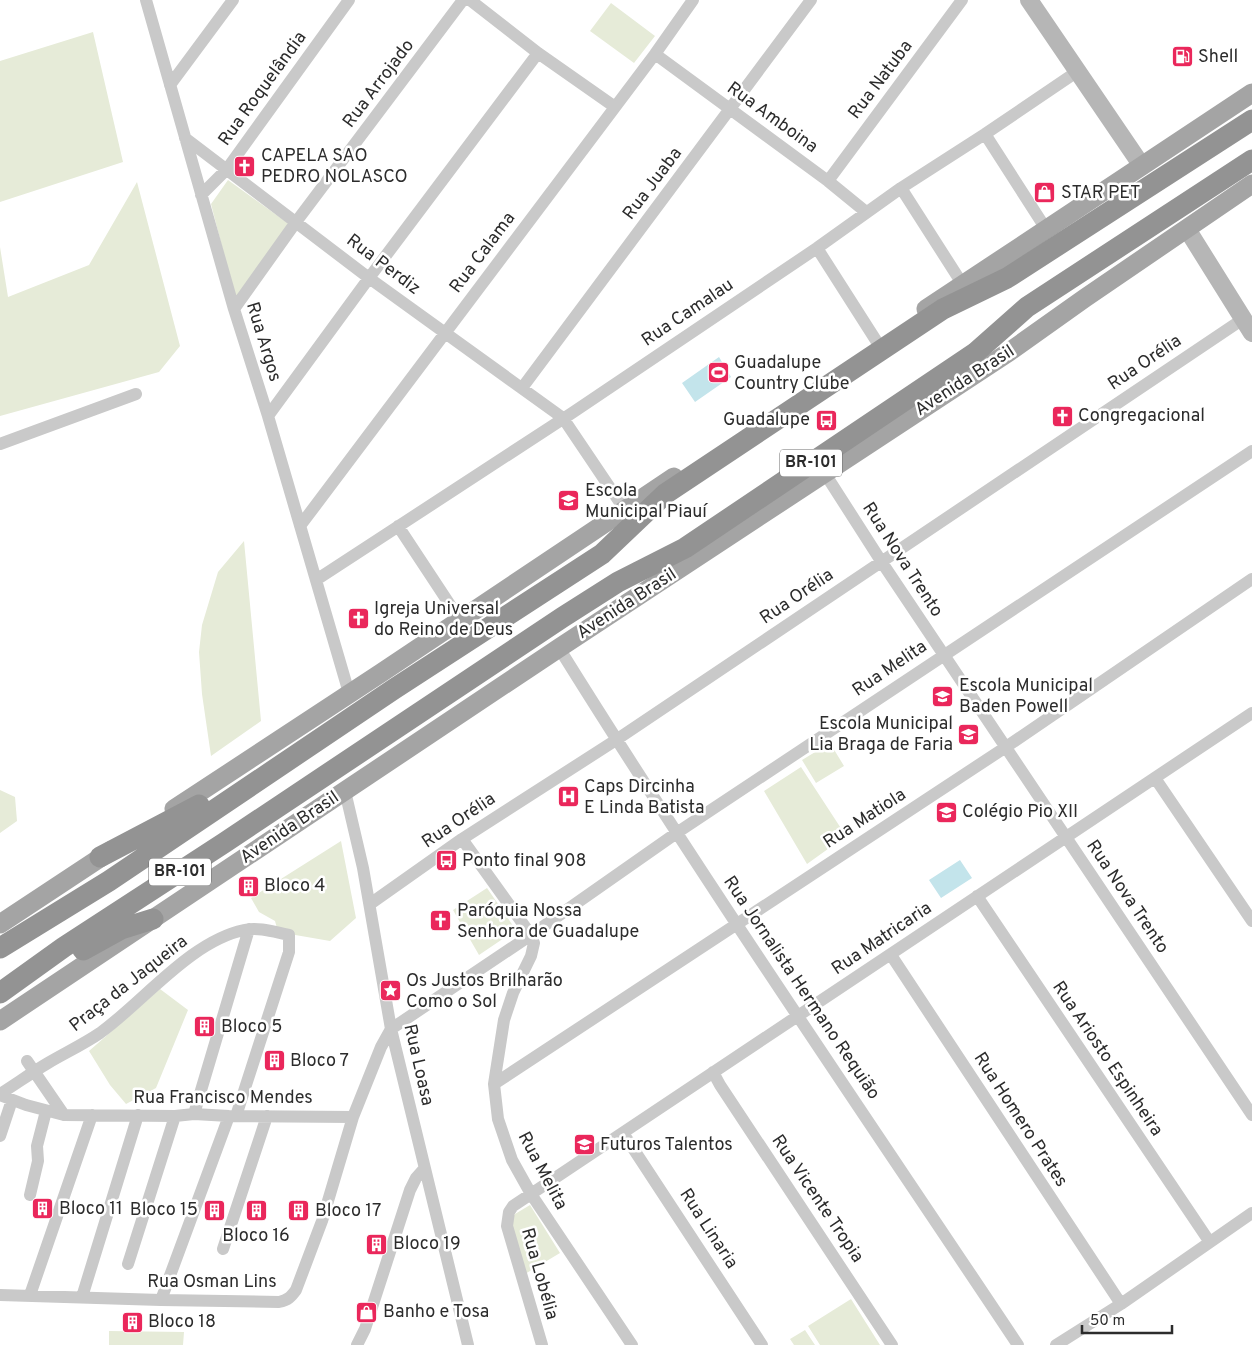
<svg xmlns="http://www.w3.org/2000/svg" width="1252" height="1345" font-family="Overpass,sans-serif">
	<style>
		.green { fill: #e6ebd8 }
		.water { fill: #c3e4eb }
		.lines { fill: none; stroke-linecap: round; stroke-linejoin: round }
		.street { stroke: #c9c9c9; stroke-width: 12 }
		.secondary { stroke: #b6b6b6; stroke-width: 18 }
		.primary { stroke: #a4a4a4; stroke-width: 19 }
		.highway { stroke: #939393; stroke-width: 21 }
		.labels { text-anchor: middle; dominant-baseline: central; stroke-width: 5; stroke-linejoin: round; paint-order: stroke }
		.shield { fill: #fff; stroke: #6b6b6b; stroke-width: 1 }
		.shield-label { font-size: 16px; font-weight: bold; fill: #2c2c2c }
		.poi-label { font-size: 18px; fill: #2c2c2c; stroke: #fff; text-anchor: start }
		.street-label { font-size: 18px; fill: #2c2c2c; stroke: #fff }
	</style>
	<rect width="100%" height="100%" fill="#fff"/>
	<path class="green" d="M611,3L655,36L634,63L590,31Z
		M93,32L123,162L0,202V61Z
		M228,180L289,224L237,305L211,204Z
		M137,182L180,346L159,372L0,416V247L8,297L89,265Z
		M244,541L261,721L211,756L202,694L199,652L202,625L218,572Z
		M830,743L844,766L816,783L802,760Z
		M801,767L846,836L807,864L764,791Z
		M0,790L15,797L17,821L0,833Z
		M341,841L356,918L330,941L278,932L275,921L259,912L251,898Z
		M487,888L516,930L479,955L453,910Z
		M160,989L188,1010L156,1088L126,1104L110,1085L89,1051Z
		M530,1205L560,1253L525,1274L510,1217Z
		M851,1299L880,1345H820L808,1326Z
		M805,1330L815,1345H794L790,1339Z
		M109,1331L184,1332L183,1345H109Z"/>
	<path class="water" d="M719,357L731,377L695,402L682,383Z
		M960,860L972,878L941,898L929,880Z"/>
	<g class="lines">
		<path class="street" d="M146,0L234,309L268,416L349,693
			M470,0L538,53L615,107
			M655,54L828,181L866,212
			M170,85L233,0
			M985,134L1046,229
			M185,138L369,278L563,418L625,510
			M828,181L962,0
			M901,188L963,285
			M201,195L227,169L349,0
			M817,248L877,342
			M234,309L296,222L463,0
			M522,388L811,0
			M268,416L369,278L538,53
			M0,444L136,394
			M824,472L881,561L1252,1115
			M300,526L655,54L693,0
			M398,526L460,620
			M316,580L572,413L817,248L901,188L985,134L1078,71
			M559,648C706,884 864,1114 1018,1345
			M1155,778L1252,921
			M345,791L363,868L391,1029L468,1345
			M462,839L531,935L534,943L531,956L513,993L504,1020L494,1084L498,1119L512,1160L531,1194L632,1345
			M977,896L1209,1241
			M370,904L462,839L616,740L1243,319
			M891,955L1121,1304
			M27,1061L64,1115
			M713,1072L720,1085L892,1345
			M494,1084L1006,747L1252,579
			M0,1094C16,1084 31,1073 48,1063C65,1053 84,1044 100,1033C144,1001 191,941 244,930C260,927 274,932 289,935V952L236,1116
			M0,1095L26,1105L64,1115L175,1116L194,1114L229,1116L353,1117L381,1047L391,1029L531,935L678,832L1252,451
			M194,1114L249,929
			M623,1133L762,1345
			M0,1136L12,1100
			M30,1195L38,1161L37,1146L46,1111
			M223,1249L267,1116
			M128,1264L175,1116
			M0,1295L161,1300L279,1302C288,1300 291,1297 296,1290L322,1221L353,1117
			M30,1295L92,1115
			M82,1297L138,1115
			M161,1300L229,1116
			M357,1345L365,1329L410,1190L416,1178L424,1169
			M542,1345L507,1226L509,1212L513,1206L1252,713
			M1056,1345L1121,1304L1252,1213"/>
		<path class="secondary" d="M1029,0L1142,166
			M1187,229L1252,333"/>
		<path class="primary" d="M926,309L1252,93
			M174,809L381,673L674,477
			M0,924L112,850
			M0,1021L559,648L1009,352L1085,298L1252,184"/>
		<path class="highway" d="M100,857L199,805
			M0,948L109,881L394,689L602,554L665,494L943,309L1007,278L1252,120
			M83,950L121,929L153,919
			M0,993L64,947L224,843L563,617L618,582L685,548L975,353L1027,307L1252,160"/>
	</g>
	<defs>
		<symbol id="fuel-square" viewBox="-11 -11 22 22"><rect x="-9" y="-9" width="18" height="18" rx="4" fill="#ea275b" stroke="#fff"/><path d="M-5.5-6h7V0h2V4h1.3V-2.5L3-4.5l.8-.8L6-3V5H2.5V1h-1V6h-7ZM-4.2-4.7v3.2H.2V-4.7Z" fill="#fff"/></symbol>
		<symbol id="church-square" viewBox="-11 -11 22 22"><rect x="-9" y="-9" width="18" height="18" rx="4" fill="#ea275b" stroke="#fff"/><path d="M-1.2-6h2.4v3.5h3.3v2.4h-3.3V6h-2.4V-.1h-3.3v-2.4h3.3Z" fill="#fff"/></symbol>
		<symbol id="shop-square" viewBox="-11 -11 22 22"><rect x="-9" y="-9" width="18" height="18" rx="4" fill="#ea275b" stroke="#fff"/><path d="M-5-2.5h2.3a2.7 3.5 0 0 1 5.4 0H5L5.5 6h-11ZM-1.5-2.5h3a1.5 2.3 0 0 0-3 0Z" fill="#fff"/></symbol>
		<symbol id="stadium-square" viewBox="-11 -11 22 22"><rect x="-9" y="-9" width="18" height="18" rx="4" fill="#ea275b" stroke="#fff"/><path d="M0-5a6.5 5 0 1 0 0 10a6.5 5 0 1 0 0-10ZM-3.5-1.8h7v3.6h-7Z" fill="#fff"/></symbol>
		<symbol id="bus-square" viewBox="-11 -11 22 22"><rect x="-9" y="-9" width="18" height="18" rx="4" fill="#ea275b" stroke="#fff"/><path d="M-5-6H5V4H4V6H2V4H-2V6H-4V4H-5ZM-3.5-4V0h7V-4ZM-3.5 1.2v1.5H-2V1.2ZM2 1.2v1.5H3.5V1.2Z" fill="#fff"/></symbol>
		<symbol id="school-square" viewBox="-11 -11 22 22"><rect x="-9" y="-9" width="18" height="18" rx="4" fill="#ea275b" stroke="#fff"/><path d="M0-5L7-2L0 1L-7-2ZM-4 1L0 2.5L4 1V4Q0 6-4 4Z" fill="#fff"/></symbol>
		<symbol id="hospital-square" viewBox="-11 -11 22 22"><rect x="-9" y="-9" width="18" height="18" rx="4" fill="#ea275b" stroke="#fff"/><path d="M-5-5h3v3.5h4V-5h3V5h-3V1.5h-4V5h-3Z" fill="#fff"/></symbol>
		<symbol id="building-square" viewBox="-11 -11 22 22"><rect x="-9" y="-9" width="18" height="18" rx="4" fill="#ea275b" stroke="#fff"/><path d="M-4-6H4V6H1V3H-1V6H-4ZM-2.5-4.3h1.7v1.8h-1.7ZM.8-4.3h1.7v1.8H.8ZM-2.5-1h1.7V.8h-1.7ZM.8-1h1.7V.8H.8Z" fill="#fff"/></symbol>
		<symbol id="sight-square" viewBox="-11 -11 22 22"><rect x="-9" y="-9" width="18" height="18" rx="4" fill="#ea275b" stroke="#fff"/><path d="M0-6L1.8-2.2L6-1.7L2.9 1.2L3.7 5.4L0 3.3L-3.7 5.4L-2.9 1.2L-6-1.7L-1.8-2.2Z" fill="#fff"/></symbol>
	</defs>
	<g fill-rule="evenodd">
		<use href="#fuel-square" x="1170" y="44" width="25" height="25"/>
		<use href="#church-square" x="232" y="154" width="25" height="25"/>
		<use href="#shop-square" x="1032" y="180" width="25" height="25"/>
		<use href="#stadium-square" x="706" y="360" width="25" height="25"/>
		<use href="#church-square" x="1050" y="404" width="25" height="25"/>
		<use href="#bus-square" x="814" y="408" width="25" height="25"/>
		<use href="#school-square" x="556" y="488" width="25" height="25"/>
		<use href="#church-square" x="346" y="606" width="25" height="25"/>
		<use href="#school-square" x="930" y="684" width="25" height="25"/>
		<use href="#school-square" x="956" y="722" width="25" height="25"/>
		<use href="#hospital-square" x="556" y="784" width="25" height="25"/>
		<use href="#school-square" x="934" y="800" width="25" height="25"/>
		<use href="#bus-square" x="434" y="848" width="25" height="25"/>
		<use href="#building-square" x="236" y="874" width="25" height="25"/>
		<use href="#church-square" x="428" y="908" width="25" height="25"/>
		<use href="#sight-square" x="378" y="978" width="25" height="25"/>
		<use href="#building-square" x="192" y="1014" width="25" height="25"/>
		<use href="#building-square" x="262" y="1048" width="25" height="25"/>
		<use href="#school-square" x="572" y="1132" width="25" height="25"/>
		<use href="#building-square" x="30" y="1196" width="25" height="25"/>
		<use href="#building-square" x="202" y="1198" width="25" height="25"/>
		<use href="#building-square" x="244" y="1198" width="25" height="25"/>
		<use href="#building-square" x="286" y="1198" width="25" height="25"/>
		<use href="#building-square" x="364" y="1232" width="25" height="25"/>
		<use href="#shop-square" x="354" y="1300" width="25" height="25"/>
		<use href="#building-square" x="120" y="1310" width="25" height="25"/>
	</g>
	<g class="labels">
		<g class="shield">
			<rect x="780" y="449.5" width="62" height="27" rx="4"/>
			<rect x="149" y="858.5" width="62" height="27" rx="4"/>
		</g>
		<g class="shield-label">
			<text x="811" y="463">BR-101</text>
			<text x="180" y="872">BR-101</text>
		</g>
		<g class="poi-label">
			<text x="1198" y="57">Shell</text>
			<text x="261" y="156">CAPELA SAO<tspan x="261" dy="21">PEDRO NOLASCO</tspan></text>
			<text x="1061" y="193">STAR PET</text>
			<text x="734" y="363">Guadalupe<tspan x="734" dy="21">Country Clube</tspan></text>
			<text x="1078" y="416">Congregacional</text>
			<text x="810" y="420" text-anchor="end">Guadalupe</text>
			<text x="585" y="491">Escola<tspan x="585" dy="21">Municipal Piauí</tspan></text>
			<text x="374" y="609">Igreja Universal<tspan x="374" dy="21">do Reino de Deus</tspan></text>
			<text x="959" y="686">Escola Municipal<tspan x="959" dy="21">Baden Powell</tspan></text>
			<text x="953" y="724" text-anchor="end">Escola Municipal<tspan x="953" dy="21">Lia Braga de Faria</tspan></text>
			<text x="584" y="787">Caps Dircinha<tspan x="584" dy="21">E Linda Batista</tspan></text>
			<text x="962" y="812">Colégio Pio XII</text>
			<text x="462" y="861">Ponto final 908</text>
			<text x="264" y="886">Bloco 4</text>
			<text x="457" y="911">Paróquia Nossa<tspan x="457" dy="21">Senhora de Guadalupe</tspan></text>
			<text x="406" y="981">Os Justos Brilharão<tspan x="406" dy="21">Como o Sol</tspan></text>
			<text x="221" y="1027">Bloco 5</text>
			<text x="290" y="1061">Bloco 7</text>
			<text x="600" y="1145">Futuros Talentos</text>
			<text x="59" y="1209">Bloco 11</text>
			<text x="198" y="1210" text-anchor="end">Bloco 15</text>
			<text x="315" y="1211">Bloco 17</text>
			<text x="256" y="1236" text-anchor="middle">Bloco 16</text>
			<text x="393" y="1244">Bloco 19</text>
			<text x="383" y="1312">Banho e Tosa</text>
			<text x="148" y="1322">Bloco 18</text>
		</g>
		<g class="street-label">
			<text transform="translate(881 80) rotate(-53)">Rua Natuba</text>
			<text transform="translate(379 84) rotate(-53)">Rua Arrojado</text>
			<text transform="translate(263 89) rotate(-54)">Rua Roquelândia</text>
			<text transform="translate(772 118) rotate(36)">Rua Amboina</text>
			<text transform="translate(653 184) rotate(-53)">Rua Juaba</text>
			<text transform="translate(483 253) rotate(-53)">Rua Calama</text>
			<text transform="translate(383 265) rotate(37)">Rua Perdiz</text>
			<text transform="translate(688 313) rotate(-34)">Rua Camalau</text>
			<text transform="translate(263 342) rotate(73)">Rua Argos</text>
			<text transform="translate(1145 363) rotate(-34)">Rua Orélia</text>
			<text transform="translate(965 381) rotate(-33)">Avenida Brasil</text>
			<text transform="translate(902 560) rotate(57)">Rua Nova Trento</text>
			<text transform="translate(797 597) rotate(-34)">Rua Orélia</text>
			<text transform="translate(627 604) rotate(-33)">Avenida Brasil</text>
			<text transform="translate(890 669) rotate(-34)">Rua Melita</text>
			<text transform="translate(865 819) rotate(-33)">Rua Matiola</text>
			<text transform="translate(459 821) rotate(-34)">Rua Orélia</text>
			<text transform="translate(290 828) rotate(-34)">Avenida Brasil</text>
			<text transform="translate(1127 897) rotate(56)">Rua Nova Trento</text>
			<text transform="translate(882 939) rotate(-34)">Rua Matricaria</text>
			<text transform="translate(129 984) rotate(-38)">Praça da Jaqueira</text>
			<text transform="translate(801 988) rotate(56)">Rua Jornalista Hermano Requião</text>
			<text transform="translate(1107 1059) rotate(56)">Rua Ariosto Espinheira</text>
			<text transform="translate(418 1065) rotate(77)">Rua Loasa</text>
			<text x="223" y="1098">Rua Francisco Mendes</text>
			<text transform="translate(1020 1120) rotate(57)">Rua Homero Prates</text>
			<text transform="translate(542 1171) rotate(62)">Rua Melita</text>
			<text transform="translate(817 1199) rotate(56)">Rua Vicente Tropia</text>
			<text transform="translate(708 1229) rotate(57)">Rua Linaria</text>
			<text transform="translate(539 1274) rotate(74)">Rua Lobélia</text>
			<text x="212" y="1282">Rua Osman Lins</text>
		</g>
	</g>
	<path d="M1082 1325v8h90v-8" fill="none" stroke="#2c2c2c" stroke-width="2.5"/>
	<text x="1090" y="1325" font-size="15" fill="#2c2c2c" stroke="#ffffff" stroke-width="4" paint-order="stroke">50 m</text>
</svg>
